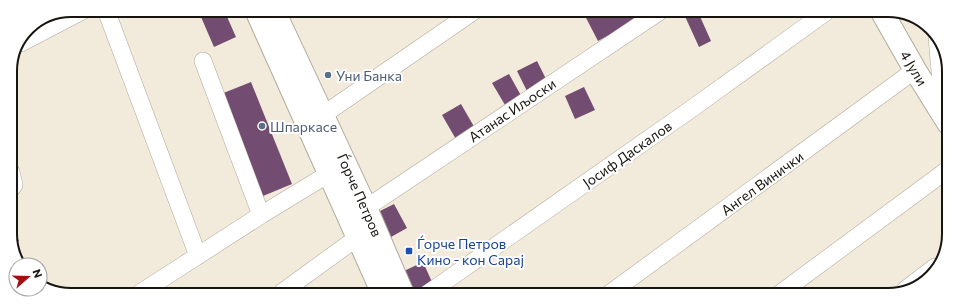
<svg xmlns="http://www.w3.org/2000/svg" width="959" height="305" font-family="Commissioner,sans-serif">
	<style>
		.building { fill: #724d71 }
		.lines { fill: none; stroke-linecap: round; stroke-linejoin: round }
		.street-casing { stroke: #b1aa9b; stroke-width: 18 }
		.secondary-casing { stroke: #b1aa9b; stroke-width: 24 }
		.street { stroke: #fff; stroke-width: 17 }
		.secondary { stroke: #fff; stroke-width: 22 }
		.service-dot { fill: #5c6f8a; stroke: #fff; stroke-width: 1.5 }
		.transit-dot { fill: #1a4fb4; stroke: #fff; stroke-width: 1.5 }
		.labels { text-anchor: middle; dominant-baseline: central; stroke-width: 4; stroke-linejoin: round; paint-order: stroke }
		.street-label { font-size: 14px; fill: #181510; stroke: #fff }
		.service-label { font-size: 14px; fill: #4e5e75; stroke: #fff; text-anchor: start }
		.transit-label { font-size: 14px; fill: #164399; stroke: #fff; text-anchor: start }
		.rim { fill: none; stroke: #181510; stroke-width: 2 }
	</style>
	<rect width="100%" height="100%" fill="#f2eada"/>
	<path class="building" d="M198,10H224L236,37L214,47Z
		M588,11H633L637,20L598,41L584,14Z
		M683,12H698L711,41L699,47Z
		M537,61L549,85L529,95L517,71Z
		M509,74L524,101L508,110L492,83Z
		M251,82L292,184L263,196L221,94Z
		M584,87L595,110L575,119L565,96Z
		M461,104L476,130L457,141L442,115Z
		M394,204L407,228L391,237L378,212Z
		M11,223L19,241L11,244Z
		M423,262L432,282L413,291L404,271Z"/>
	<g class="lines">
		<defs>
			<path id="street" d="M106,10L198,256
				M937,37L944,116
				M21,43L84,10
				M203,61L261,215
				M323,115L474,11
				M11,172L14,185L11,189
				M366,208L659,12
				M905,290L935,267
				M140,293L261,215L330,173
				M281,293L358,237
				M427,294L694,107L826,12
				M609,294L915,70
				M778,295L947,170"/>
			<path id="secondary" d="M256,10L383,294
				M274,11L366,208L403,294
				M882,12L915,70L948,123"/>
		</defs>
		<use href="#street" class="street-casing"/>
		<use href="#secondary" class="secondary-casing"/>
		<use href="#street" class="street"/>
		<use href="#secondary" class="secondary"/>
	</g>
	<g class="service-dot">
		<circle cx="328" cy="75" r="4"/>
		<circle cx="262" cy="126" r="4"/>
	</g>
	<rect class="transit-dot" x="405" y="247" width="8" height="8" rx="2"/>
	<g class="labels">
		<g class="street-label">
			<text transform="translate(914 68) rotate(59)">4 Јули</text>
			<text transform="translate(512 110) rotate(-34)">Aтанас Иљоски</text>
			<text transform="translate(627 154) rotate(-35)">Јосиф Даскалов</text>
			<text transform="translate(762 183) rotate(-36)">Ангел Винички</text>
			<text transform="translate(360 195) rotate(66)">Ѓорче Петров</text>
		</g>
		<g class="service-label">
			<text x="336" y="75">Уни Банка</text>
			<text x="270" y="126">Шпаркасе</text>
		</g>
		<g class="transit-label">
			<text x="417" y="243">Ѓорче Петров<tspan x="417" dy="16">Кино - кон Сарај</tspan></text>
		</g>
	</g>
	<path d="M0 0H959V305H0ZM71 17H888A54 54 0 0 1 942 71V234A54 54 0 0 1 888 288H71A54 54 0 0 1 17 234V71A54 54 0 0 1 71 17Z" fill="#fff" fill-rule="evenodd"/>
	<path class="rim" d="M71 17H888A54 54 0 0 1 942 71V234A54 54 0 0 1 888 288H71A54 54 0 0 1 17 234V71A54 54 0 0 1 71 17Z"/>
	<g transform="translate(28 277) rotate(70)"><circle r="19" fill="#ffffff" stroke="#a3a19f"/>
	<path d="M0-3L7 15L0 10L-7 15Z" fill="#a50e13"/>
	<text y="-6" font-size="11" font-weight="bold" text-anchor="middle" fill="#181510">N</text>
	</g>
</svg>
